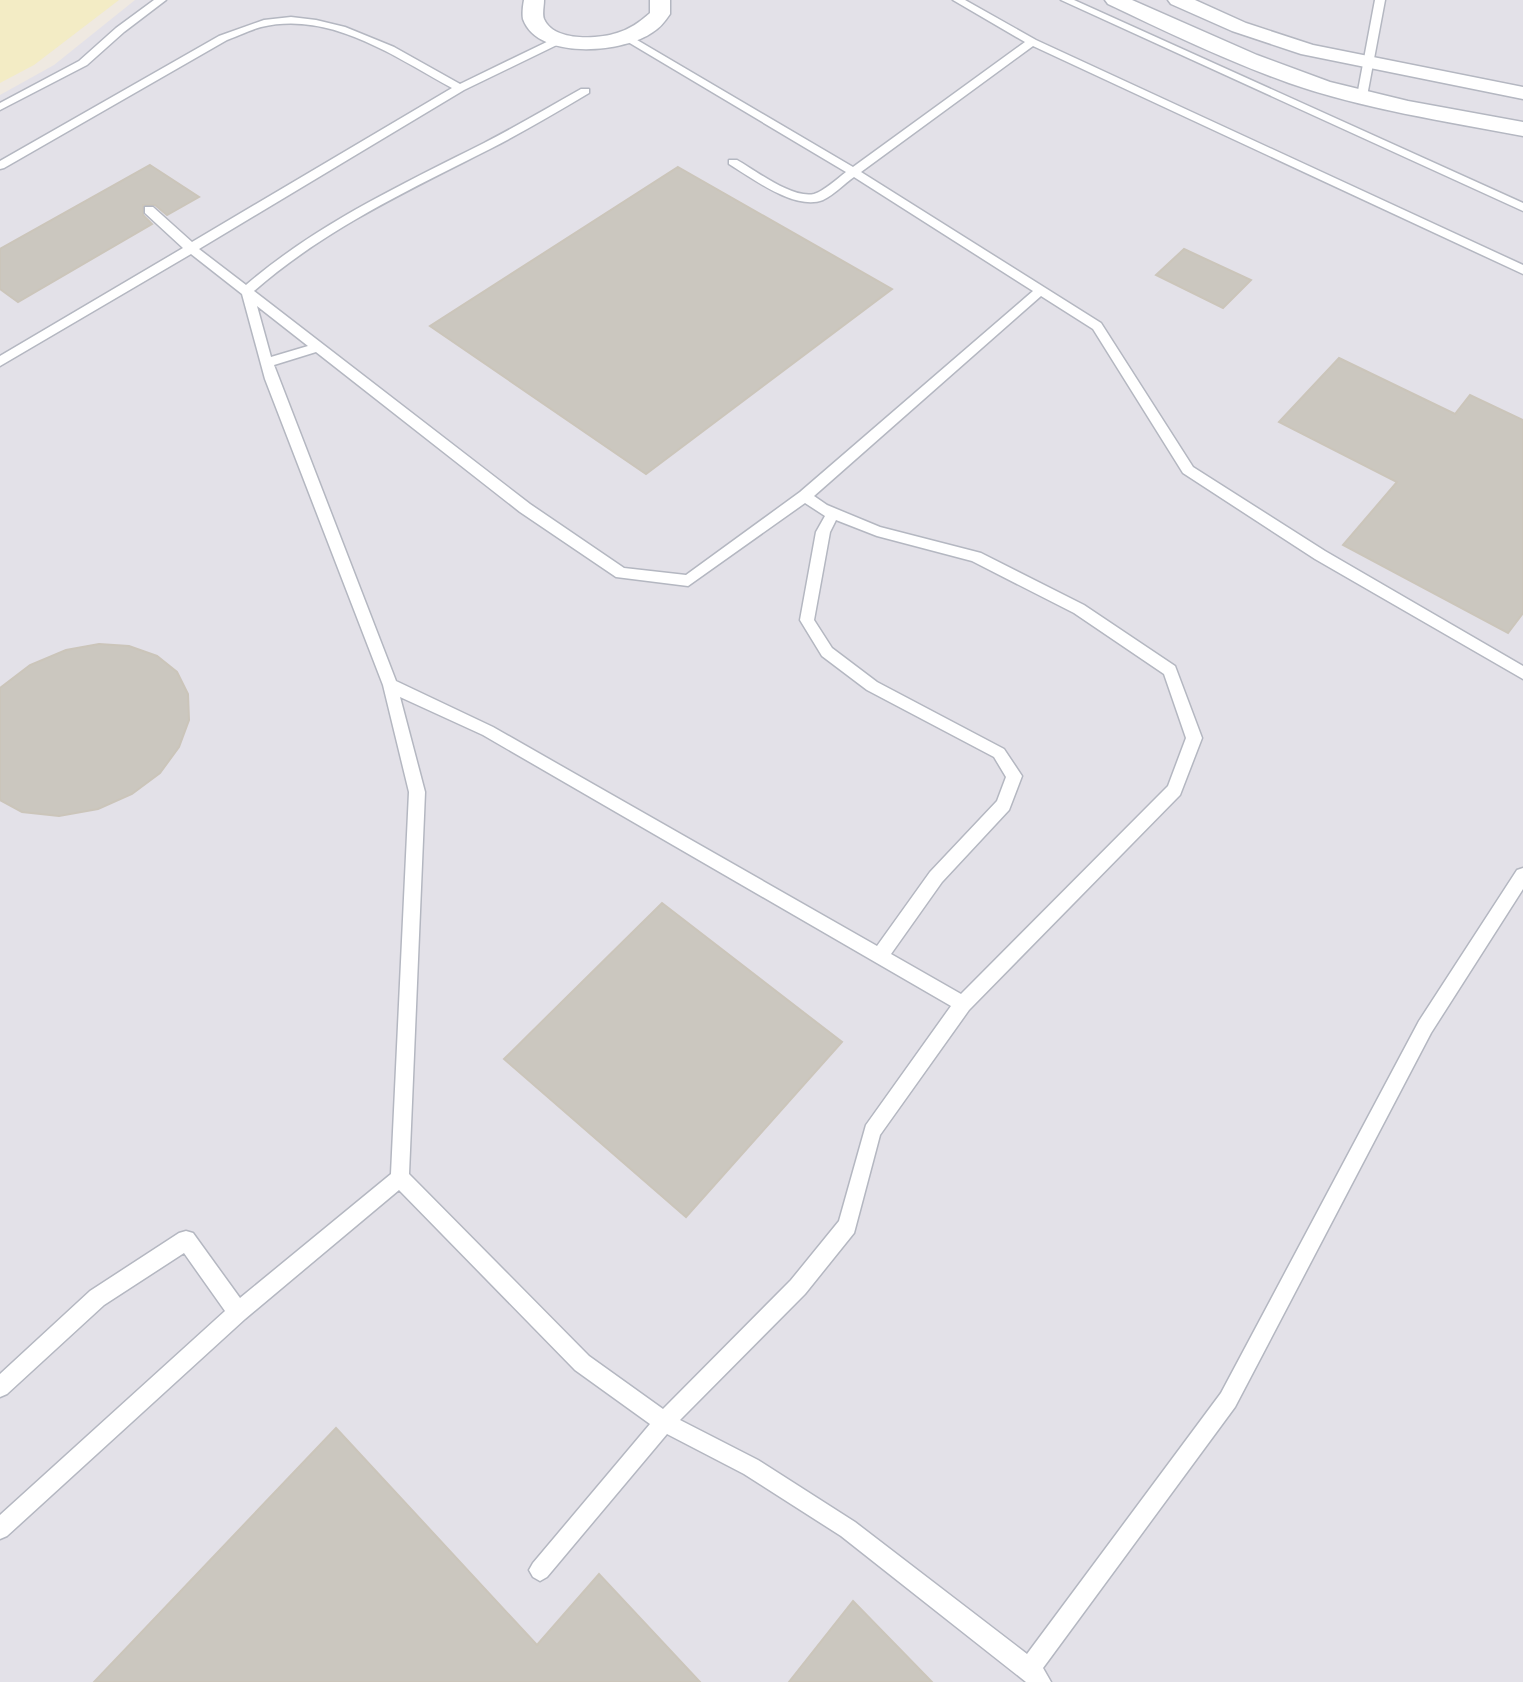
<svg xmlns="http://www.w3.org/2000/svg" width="1523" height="1682" font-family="Overpass,sans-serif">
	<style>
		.industrial { fill: #e3e1e8 }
		.sand { fill: #f3ecc5 }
		.building { fill: #cbc7bf; stroke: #cbc5ba; stroke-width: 2 }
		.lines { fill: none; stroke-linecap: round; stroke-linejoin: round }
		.lane-casing { stroke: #b4b7c1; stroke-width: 3 }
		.street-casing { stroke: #b4b7c1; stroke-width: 3 }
		.lane { fill: #fff; fill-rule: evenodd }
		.street { fill: #fff; fill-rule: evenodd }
	</style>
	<rect width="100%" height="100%" fill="#efe9e1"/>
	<path class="industrial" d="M135,0H1523V1682H0V95L54,65Z"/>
	<path class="sand" d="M0,0H119L34,65L0,83Z"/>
	<path class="building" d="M150,165L199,197L167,215L155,205H143V215L152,224L18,302L0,289V249Z
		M678,167L892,289L646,474L430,326Z
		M1184,249L1251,280L1223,308L1156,275Z
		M1339,358L1455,414L1470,395L1523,420V613L1508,633L1343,545L1397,482L1279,422Z
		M99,644L129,646L157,656L177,672L188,694L189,720L179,747L160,773L132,794L98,809L59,816L22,812L0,800V688L30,665L66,650Z
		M662,903L842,1042L686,1217L504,1059Z
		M336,1428L537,1645L599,1574L700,1682H94Z
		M853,1601L932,1682H789Z"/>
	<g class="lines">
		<defs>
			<path id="lane" d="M154,0H166L124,32L87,65L0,110V103L79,61L116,28Z
				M953,0H965L1036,40L1523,265V274L1033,46L861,172L1101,323L1193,467L1325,551L1523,666V679L1315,559L1183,473L1093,329L1041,296L814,496L827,505L880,527L981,553L1084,605L1175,666L1202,738L1180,795L969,1010L880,1135L854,1233L805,1294L680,1420L758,1460L855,1522L1027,1654L1221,1393L1419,1021L1517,870L1523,868V889L1431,1033L1235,1407L1043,1668L1051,1682H1026L841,1536L744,1474L667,1434L547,1577L540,1581L533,1577L529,1570L533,1563L650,1424L575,1370L399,1190L245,1319L7,1536L0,1539V1515L225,1311L184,1253L104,1305L7,1394L0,1397V1374L90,1291L179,1233L186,1231L193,1233L240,1298L391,1174L409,792L383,685L265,379L242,294L191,254L0,366V356L183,248L145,213V207H153L192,242L452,88C395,57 330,10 261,27C250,30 238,36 227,40L4,168L0,169V161L219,36L264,20L291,17L316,20L345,27L394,47L460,84L557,37H565V41L464,90L199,249L246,285C317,224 401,185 484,143C517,126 549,107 581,89H589V93C557,112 525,131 492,148C409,190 325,229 254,291L530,504L624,568L686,575L800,492L1033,291L854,177C844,184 834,195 823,200C795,211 752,178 729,164V160H737C755,170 792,199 814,194C824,191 837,179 846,172L623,39L632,37L853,167L1025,42ZM257,306L308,346L271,357ZM316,352L520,512L616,577L688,586L805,503L825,516L816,532L800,620L822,656L867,690L994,757L1006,777L997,801L930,872L877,946L493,727L396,681L274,365ZM836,520L877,536L972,561L1074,613L1164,674L1186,738L1168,786L961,994L891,954L942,882L1009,810L1022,776L1004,749L877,682L832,648L814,620L830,532ZM400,697L483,735L951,1006L866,1125L839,1221L791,1280L663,1409L589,1356L409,1174L425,792Z
				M1061,0H1074L1523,203V211Z
				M1375,0H1385L1367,96L1362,99L1357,96Z"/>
			<path id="street" d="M524,0H544C544,6 542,14 544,19C554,42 598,39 617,33C630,29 640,22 650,13V0H670V14C666,20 660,28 653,32C624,53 538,61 523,19C522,14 523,5 524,0Z
				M1105,0H1132L1257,55L1330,82L1408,101L1523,122V136C1444,121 1364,109 1289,83C1227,61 1167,32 1108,4Z
				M1168,0H1195L1246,23L1313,45L1523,87V99L1301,54L1232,31L1171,4Z"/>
		</defs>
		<use href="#lane" class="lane-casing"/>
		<use href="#street" class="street-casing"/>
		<use href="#lane" class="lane"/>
		<use href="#street" class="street"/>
	</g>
</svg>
